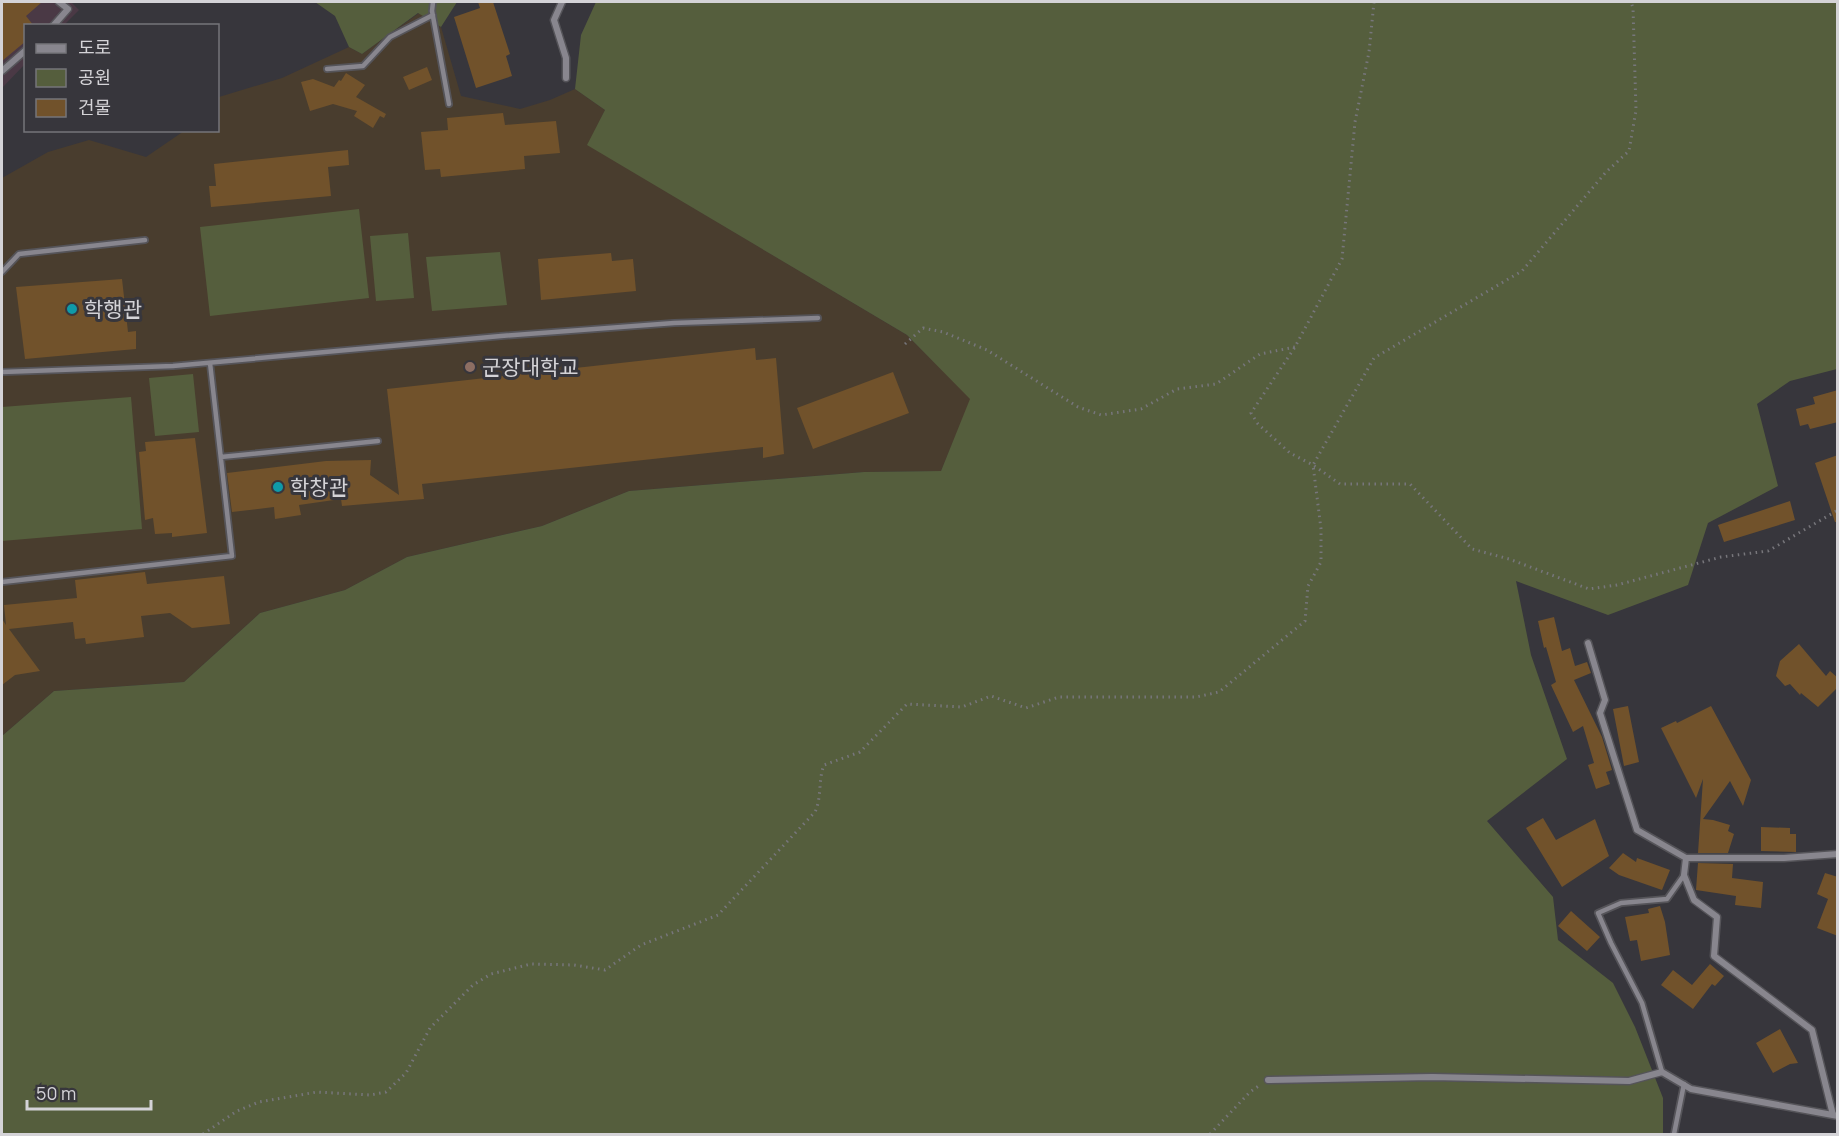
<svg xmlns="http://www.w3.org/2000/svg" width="1839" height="1136" font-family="Manrope,'Noto Sans KR',sans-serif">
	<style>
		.industrial { fill: #4a3945 }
		.education { fill: #493d2e }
		.green { fill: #555e3d }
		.building { fill: #71522b }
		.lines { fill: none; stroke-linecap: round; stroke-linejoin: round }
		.service-casing { stroke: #555459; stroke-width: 8 }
		.minor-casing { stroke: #555459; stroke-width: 9 }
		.path { stroke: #77767b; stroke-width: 3; stroke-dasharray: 1.5 4.5; stroke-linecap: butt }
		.service { stroke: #88868e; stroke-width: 4.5 }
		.minor { stroke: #88868e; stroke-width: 6 }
		.culture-dot { fill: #0f9aa8; stroke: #37363c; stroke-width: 2 }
		.education-dot { fill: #8d6e63; stroke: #37363c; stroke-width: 2 }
		.labels { text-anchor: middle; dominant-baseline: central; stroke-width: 6; stroke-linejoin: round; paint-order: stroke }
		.poi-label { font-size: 21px; fill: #d4d3d7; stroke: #37363c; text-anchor: start }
	</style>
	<rect width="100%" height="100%" fill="#37363c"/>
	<path class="industrial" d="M2,2H71L79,10L64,25L26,26L25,64L2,88Z"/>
	<path class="education" d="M419,13L441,27L461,96L520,109L550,100L575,89L605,110L588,145L907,335L971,399L941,471L864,472L629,491L542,526L407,557L345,590L260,613L184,682L54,691L2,736V178L48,152L89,140L146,157L184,131L218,130L219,97L282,78L349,47L362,54Z"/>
	<path class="green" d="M315,2H457L441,27L418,13L362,54L349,47L335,16Z
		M596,2H1837V369L1790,381L1757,404L1778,486L1708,523L1688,585L1608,615L1516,581L1531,655L1567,759L1487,821L1553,897L1558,940L1613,983L1635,1027L1663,1098V1134H2V736L54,691L184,682L260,613L345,590L407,557L542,526L629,491L864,472L941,471L970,399L907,335L587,145L605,110L575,89L581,35Z
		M359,209L369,298L210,316L200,227Z
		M408,233L414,298L376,301L370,236Z
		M500,252L507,305L432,311L426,257Z
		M193,374L199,432L155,436L149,378Z
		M131,397L142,529L2,541V407Z"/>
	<path class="building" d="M2,2H42L26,16L34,26H26V41L2,61Z
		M478,2H493L510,54L506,56L512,76L476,88L454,17L480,8Z
		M427,67L432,80L409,90L403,77Z
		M346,73L365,85L356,97L386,114L384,118L380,116L373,128L354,116L357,111L333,104L310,111L301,82L313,79L334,87L339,80L341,81Z
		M503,113L505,125L556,121L560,153L524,156L525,169L441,177L440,169L425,170L421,132L448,130L447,118Z
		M348,150L349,165L328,167L331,196L211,207L209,186H216L214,164Z
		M611,253L612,261L633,259L636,291L541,300L538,259Z
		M122,279L128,332L136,331V349L25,359L16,287Z
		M755,348L756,360L776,358L784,454L763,458V447L422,484L424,499L342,506L341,499L299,505L301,515L275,519L274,507L232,512L227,473L326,461L371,460L370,475L399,495L387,389Z
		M893,372L909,413L813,449L797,408Z
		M1838,390V422L1810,429L1808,424L1800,426L1796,409L1815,404L1813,397Z
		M195,438L207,533L172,537V533L155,534L153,518L145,520L139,452L146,451L145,442Z
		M1838,455V522H1835L1815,463Z
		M1790,501L1795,520L1724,542L1718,525Z
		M145,572L147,584L224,576L230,624L192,628L170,613L141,616L144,637L86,644L85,638L75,639L73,622L9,629L40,671L15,675L2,685V619L6,625L4,605L77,598L75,580Z
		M1554,617L1562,651L1570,648L1575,666L1587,662L1591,673L1574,680L1602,737L1612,770L1606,772L1610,784L1596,789L1588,765L1594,763L1583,726L1573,732L1551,685L1556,682L1546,647L1544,648L1538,621Z
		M1799,644L1826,676L1830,671L1838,678V687L1818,707L1801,693L1800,695L1790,684L1785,686L1776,676L1780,661Z
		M1628,706L1639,762L1624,766L1613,709Z
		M1711,706L1751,780L1743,806L1730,781L1703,819L1713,820L1730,825L1728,831L1734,834L1728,853H1698L1703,779L1696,798L1661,728L1676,721L1677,723Z
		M1543,818L1556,840L1595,819L1609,856L1562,887L1526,828Z
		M1761,827L1790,828V834H1796V852L1761,851Z
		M1623,853L1636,862L1637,858L1670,870L1662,890L1619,875L1609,868Z
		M1698,863L1733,864L1732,878L1763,882L1761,908L1735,905L1736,896L1696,890Z
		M1825,873L1838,877V936L1817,928L1828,899L1817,894Z
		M1660,906L1665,922L1670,955L1641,961L1637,940L1630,941L1625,917L1649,913L1648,909Z
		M1571,911L1600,937L1587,951L1558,926Z
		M1710,964L1724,976L1715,986L1712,984L1693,1009L1661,985L1673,970L1692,985Z
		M1780,1029L1798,1063L1790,1064L1773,1073L1756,1043Z"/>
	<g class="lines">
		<defs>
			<path id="service" d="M433,2L432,11L449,104
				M327,69L363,66L390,37L433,15
				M2,272L19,254L145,240
				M2,372L173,366L501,336L674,323L818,318
				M221,457L378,441
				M2,582L232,556L210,363
				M1662,1072L1642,1003L1611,943L1598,913L1621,903L1667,899L1684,875
				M1674,1134L1684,1084"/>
			<path id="minor" d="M562,2L554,20L566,58V78
				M53,26L68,9L59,2
				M2,71L26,50
				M1588,643L1605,700L1600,713L1637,830L1686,858
				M1268,1080L1432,1077L1629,1081L1662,1072L1691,1089L1838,1116
				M1833,1115L1812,1030L1714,956L1717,917L1694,900L1684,875L1686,858H1784L1838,854"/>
		</defs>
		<use href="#service" class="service-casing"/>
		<use href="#minor" class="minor-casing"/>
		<path class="path" d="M1374,2L1369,52L1355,122L1342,259L1295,347L1251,413L1258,424L1290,453L1313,465L1340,484H1410L1472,549L1509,559L1589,589L1617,585L1721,557L1768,551L1838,510
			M905,344L923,328L943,332L987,350L1078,407L1101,415L1141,409L1177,389L1216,384L1260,354L1295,347
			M203,1134L237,1111L259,1102L317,1092L370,1095L386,1092L406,1073L430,1028L473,985L491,974L531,964L574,965L605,970L641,945L718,915L815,812C822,797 818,780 824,765L860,752L907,704L962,707L991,696L1026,708L1059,697H1196L1219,692L1305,621L1308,586L1321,562V529L1313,465L1374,358L1522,271L1606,172L1629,151L1636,110L1633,8L1631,2
			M1210,1134L1250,1092L1260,1085"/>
		<use href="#service" class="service"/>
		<use href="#minor" class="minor"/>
	</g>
	<g class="culture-dot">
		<circle cx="72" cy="309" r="6"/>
		<circle cx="278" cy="487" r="6"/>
	</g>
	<circle class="education-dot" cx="470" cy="367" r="6"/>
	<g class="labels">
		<g class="poi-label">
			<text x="84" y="309">학행관</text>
			<text x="482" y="367">군장대학교</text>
			<text x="290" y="487">학창관</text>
		</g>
	</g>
	<rect width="1839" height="1136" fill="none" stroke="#d4d3d7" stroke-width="6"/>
	<rect x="24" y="24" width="195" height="108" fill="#37363c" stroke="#76757a" stroke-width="1.5"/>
	<rect x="36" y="44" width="30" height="9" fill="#88868e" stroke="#76757a" stroke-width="1.5"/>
	<text x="78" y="54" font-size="18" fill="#d4d3d7">도로</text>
	<rect x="36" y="69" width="30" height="18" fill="#555e3d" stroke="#76757a" stroke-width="1.5"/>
	<text x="78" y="84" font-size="18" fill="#d4d3d7">공원</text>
	<rect x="36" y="99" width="30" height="18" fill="#71522b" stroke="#76757a" stroke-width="1.5"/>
	<text x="78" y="114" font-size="18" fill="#d4d3d7">건물</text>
	<path d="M27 1100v9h124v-9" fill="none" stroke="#d4d3d7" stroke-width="3"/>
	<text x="36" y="1100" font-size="18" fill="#d4d3d7" stroke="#37363c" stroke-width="4.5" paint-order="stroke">50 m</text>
</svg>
